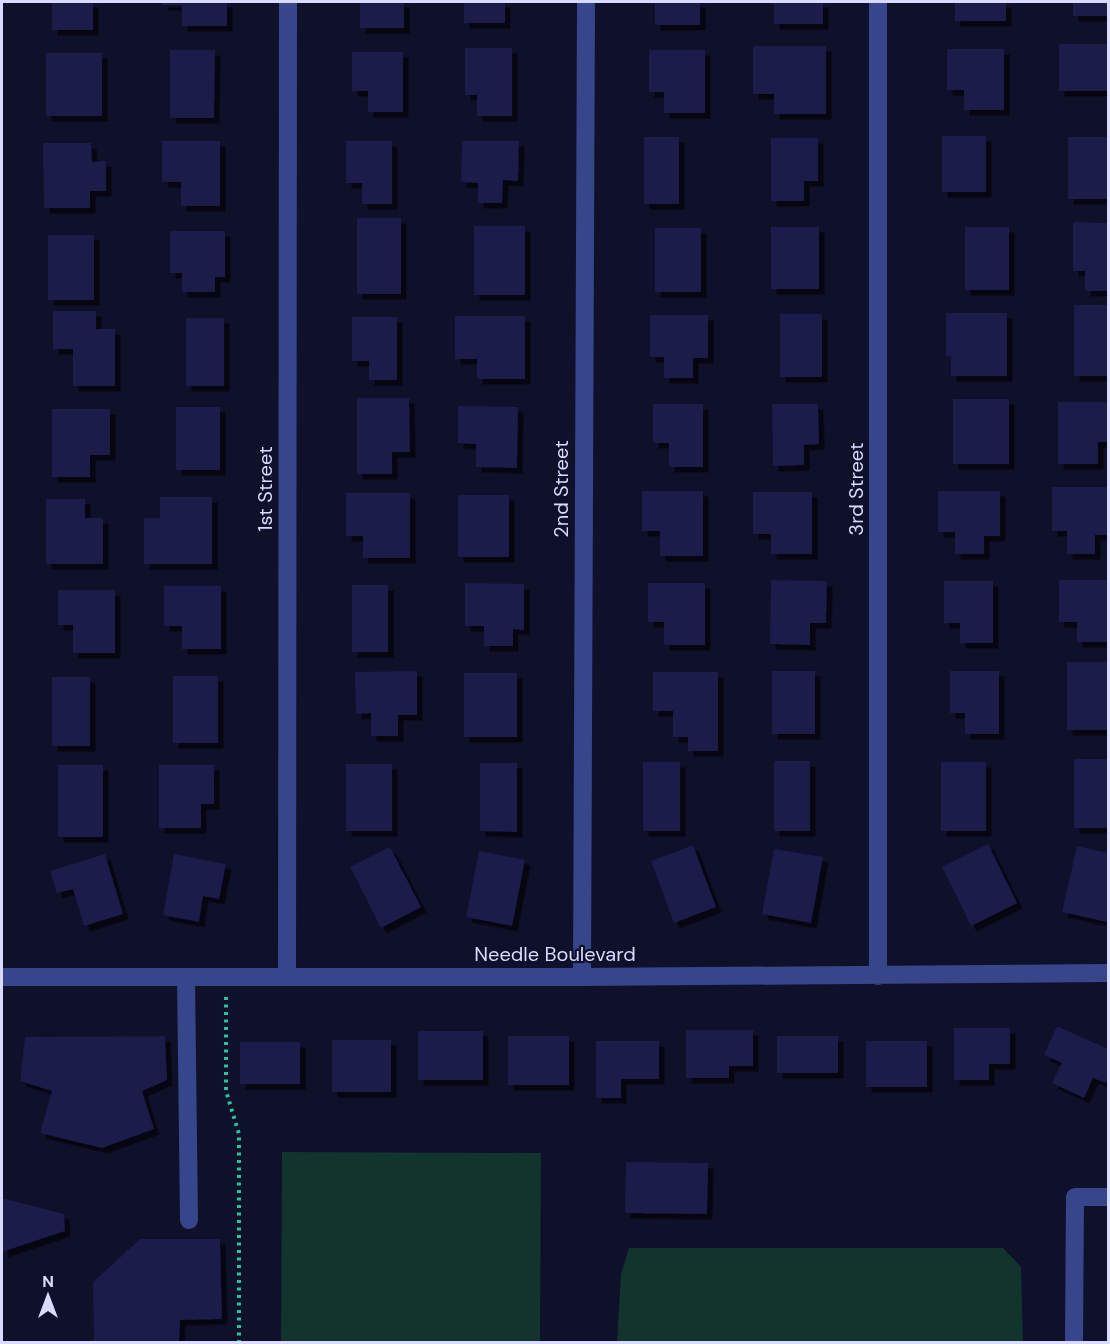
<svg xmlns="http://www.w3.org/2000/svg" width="1110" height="1344" font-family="'DM Sans',sans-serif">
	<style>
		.green { fill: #11342c }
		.building { fill: #1a1a4c; filter: url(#shadow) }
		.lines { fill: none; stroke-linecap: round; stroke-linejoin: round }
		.path { stroke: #29c29b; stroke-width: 4; stroke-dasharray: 3 4.5; stroke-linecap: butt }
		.minor { stroke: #37458b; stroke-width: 18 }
		.labels { text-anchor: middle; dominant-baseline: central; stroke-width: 4.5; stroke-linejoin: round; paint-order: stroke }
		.street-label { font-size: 20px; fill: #d8dbff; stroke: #0f102a }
	</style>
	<defs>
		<filter id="shadow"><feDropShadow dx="5.5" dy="5.5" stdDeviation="0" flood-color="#0009"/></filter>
	</defs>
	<rect width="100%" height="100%" fill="#0f102a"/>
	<path class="green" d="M282,1152L541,1153L540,1342H281Z
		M629,1248H1003L1021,1267L1023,1342H617L621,1274Z"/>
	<path class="building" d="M52,2H93V30H52Z
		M162,2H227V26H182V5H162Z
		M360,2H404V28H360Z
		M464,2H505V23H464Z
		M655,2H700V25H655Z
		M774,2H823V24H774Z
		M955,2H1006V21H955Z
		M1073,2H1108V16H1073Z
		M1059,44H1108V91H1059Z
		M753,46H826V114H774V94H753Z
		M465,48H512V116H477V95H465Z
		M947,49H1004V110H964V90H947Z
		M170,50H215L214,118H170Z
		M649,50H705V113H664V92H649Z
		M352,52H403V112H368V91H352Z
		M46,53H102V116H46Z
		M942,136H986V192H942Z
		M644,137H679V204H644Z
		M1068,137H1108V199H1068Z
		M771,138H818V181H804V201H771Z
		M162,141H220V206H181V182H162Z
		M346,141H392V204H362V183H346Z
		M462,141H519L518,181L503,180L502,203H478V183L461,182Z
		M43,143H91L92,162L106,161V191H90V208H44Z
		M357,218H401V294H357Z
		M1073,222L1108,223V291H1085V271H1073Z
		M474,226H525V295H474Z
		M771,227H819V289H771Z
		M965,227H1009V290H965Z
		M655,228H701V292H655Z
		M170,231H225V277H215V292H182V273H170Z
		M48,235H94V300H48Z
		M1074,305H1108V376H1074Z
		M53,311H96V329H115V386H73V349H53Z
		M946,313H1007V376H951V356H946Z
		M780,314H822V377H780Z
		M650,315H708V358H693V378H664V357H650Z
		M455,316H525V379H477V359H455Z
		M352,317H397V380H369V361H352Z
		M186,318H224V386H186Z
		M357,398H409L410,452H392V474H357Z
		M953,399H1009V464H953Z
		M1058,402H1108V442H1098V464H1058Z
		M653,404H703V467H669V443H653Z
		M772,404H818L819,444L804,445V465L773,466Z
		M458,406L518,407L517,468L476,467V444L458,443Z
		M176,407H220V470H176Z
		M52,409H110V455H90V477H52Z
		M1052,487H1108V535H1095V554H1067V531H1052Z
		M642,491H703V556H660V531H642Z
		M938,491H1000V536H984V554H955V532H938Z
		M753,492H812V554H771V534H753Z
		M346,493H410V558H363V536H346Z
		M458,495H509V557H458Z
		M160,497H212V564H144V518H160Z
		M46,499H85V518H103V564H46Z
		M771,580L827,581L826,623H810V645L770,644Z
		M1059,580H1108V642H1077V622H1059Z
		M944,581H993V643H960V623H944Z
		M465,583L524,584V630L513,629V646H484V626H465Z
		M648,583H705V645H664V622H648Z
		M352,585H388V652H352Z
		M164,586H221V649H182V626H164Z
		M58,590H115V653H73V625H58Z
		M1067,662H1108V730H1067Z
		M417,671V715H398V736H371V713L356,714L355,672Z
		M772,671H815V734H772Z
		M950,671H999V734H965V713H950Z
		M653,672H718V751H688V737H673V711H653Z
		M464,673H517V737H464Z
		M173,676H218V743H173Z
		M52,677H90V746H52Z
		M1074,759H1108V828H1074Z
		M774,761H810V831H774Z
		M643,762H680V831H643Z
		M941,762H986V831H941Z
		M480,763H517V832L480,831Z
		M346,764H392V831H346Z
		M58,765H103V837H58Z
		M159,765H214V804H201V828H159Z
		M988,844L1017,903L971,926L942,867Z
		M693,845L716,907L674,923L651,861Z
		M1077,846L1108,853L1107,922L1062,912Z
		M390,847L421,907L381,928L350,867Z
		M774,849L823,857L811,923L762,914Z
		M479,851L525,860L512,926L466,917Z
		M105,854L123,914L84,926L73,889L57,893L50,871Z
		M174,854L226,864L219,899L203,896L199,922L163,915Z
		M1057,1026L1108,1049V1078L1106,1083L1093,1078L1084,1098L1052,1083L1062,1063L1044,1055Z
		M954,1028H1010V1064H989V1080H954Z
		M686,1030H753V1066H729V1078H686Z
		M418,1031H483V1080H418Z
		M165,1036L167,1080L142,1091L154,1129L102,1148L40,1133L52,1091L20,1081L25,1037Z
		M508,1036H569V1085H508Z
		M777,1036H838V1073H777Z
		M332,1040H391V1092H332Z
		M596,1041H659V1079H621V1098H596Z
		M866,1041H927V1087H866Z
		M240,1042H300V1084H240Z
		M626,1162L708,1163L707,1214L625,1213Z
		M2,1198L64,1214L65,1231L2,1252Z
		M140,1239H220L222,1319L180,1320L179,1342H94L93,1282Z"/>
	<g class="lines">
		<path class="path" d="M226,997V1091L239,1134V1342"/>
		<path class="minor" d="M878,2V976
			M2,977H582L1108,973
			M186,977L189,1220
			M287,977L288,2
			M582,977L586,2
			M1074,1342L1075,1197H1108"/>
	</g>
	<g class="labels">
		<g class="street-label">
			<text transform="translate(265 489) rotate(-90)">1st Street</text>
			<text transform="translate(561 489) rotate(-90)">2nd Street</text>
			<text transform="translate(856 489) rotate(-90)">3rd Street</text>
			<text x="555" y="954">Needle Boulevard</text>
		</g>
	</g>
	<rect width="1110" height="1344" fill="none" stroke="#d8dbff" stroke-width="6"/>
	<g transform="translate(48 1296)" stroke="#0f102a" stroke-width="4.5" paint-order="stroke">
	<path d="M0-4.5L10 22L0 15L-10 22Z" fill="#d8dbff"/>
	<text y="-9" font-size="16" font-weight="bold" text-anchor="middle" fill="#d8dbff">N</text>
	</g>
</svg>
